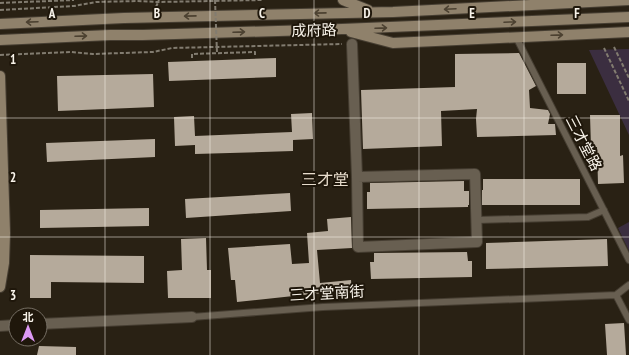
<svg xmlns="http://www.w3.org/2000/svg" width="629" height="355" font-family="'PT Sans Narrow','Noto Sans SC',sans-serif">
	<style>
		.green { fill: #3b2e40 }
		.building { fill: #b5aa9b }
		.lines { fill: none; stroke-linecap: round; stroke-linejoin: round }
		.lane-casing { stroke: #463e32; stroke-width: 8 }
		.street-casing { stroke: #463e32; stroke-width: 12 }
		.secondary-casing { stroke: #463e32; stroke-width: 12 }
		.path { stroke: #827c70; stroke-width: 2; stroke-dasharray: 4 2; stroke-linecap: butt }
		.lane { stroke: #685f51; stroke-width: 6 }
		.street { stroke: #685f51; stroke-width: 10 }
		.secondary { stroke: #8f816b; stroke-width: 10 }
		.path-bridge { stroke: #827c70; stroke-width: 2; stroke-dasharray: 4 2; stroke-linecap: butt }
		.oneway { stroke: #4c4131 }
		.grid { fill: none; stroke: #f8f3ea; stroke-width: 1; stroke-opacity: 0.55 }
		.labels { text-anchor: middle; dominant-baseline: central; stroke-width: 4; stroke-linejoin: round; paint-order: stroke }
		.street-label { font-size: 15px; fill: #f8f3ea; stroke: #1f170b }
		.neighbourhood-label { font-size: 16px; fill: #e7dccc; stroke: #1f170b }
		.grid-label { font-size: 13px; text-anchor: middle; font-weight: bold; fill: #f8f3ea; stroke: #1f170b; stroke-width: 4; stroke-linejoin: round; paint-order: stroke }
	</style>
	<rect width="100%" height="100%" fill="#292114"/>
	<path class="green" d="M629,49V135L589,50Z
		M629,222V251L618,228Z"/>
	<path class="building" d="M519,53L536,86L529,90L530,108L548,110L550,114L548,124H555L556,135L477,137L476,119L477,109L441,111L442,146L363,149L361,90L455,87V54Z
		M276,58V77L169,81L168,62Z
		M557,63H586V94H557Z
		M153,74L154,107L58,111L57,76Z
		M312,113L313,139L293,140V151L195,154V145L175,146L174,117L194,116L195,136L292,132L291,114Z
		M590,115H620V156L623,155L624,183L598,184L597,147H591Z
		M155,139V157L47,162L46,143Z
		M483,179H580V205H482V190H483Z
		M464,181V191H469V205H468V207L367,209V192H370V183Z
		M290,193L291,211L186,218L185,199Z
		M149,208V226L40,228V210Z
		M351,217L352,248L317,250L320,283L351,280L352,291L312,294L237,302L235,280H231L228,248L290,244L292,264L309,263L307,233L328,231L327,219Z
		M206,238L207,270H211V298H168L167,271L182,270L181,239Z
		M607,239L608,266L486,269V243Z
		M467,252L468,261H472V277L371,279L370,262H374V253Z
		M30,255L144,256V283L51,282V298H30Z
		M624,323L626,355H607L605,324Z
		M39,346L76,347V355H37Z"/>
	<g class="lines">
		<defs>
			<path id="lane" d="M516,37L629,260
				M477,220L588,217L604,210
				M629,285L616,295L629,320
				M192,317L323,307L616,295"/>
			<path id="street" d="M352,44L357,177L358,247L477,242L475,174L357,177
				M40,324L192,317
				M0,326L16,325"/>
			<path id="secondary" d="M343,0L368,10
				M0,24L124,18L393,12L629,0
				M351,32L393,43L629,32
				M0,40L110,35H143L342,29L629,17
				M0,76L5,233L4,263L0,287"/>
		</defs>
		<use href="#lane" class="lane-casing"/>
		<use href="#street" class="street-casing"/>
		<use href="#secondary" class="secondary-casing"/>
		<path class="path" d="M0,3L74,0
			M156,7L159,0
			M0,10L74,6L96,2L137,1L158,2L263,0
			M614,47L629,78
			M604,48L629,101
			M0,55L71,52L93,54L153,52L172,48L342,44
			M192,58V54L255,52V56"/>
		<use href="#lane" class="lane"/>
		<use href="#street" class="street"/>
		<use href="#secondary" class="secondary"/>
		<path class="path-bridge" d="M215,0L217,53"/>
	</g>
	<defs><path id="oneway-shaft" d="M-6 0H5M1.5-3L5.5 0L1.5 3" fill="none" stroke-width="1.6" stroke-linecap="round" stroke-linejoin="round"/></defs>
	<g class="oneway">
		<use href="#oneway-shaft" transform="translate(450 9) rotate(177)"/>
		<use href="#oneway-shaft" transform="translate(320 13) rotate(179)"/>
		<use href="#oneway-shaft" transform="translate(190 16) rotate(179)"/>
		<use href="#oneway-shaft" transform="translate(32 22) rotate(178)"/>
		<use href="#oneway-shaft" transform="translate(510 22) rotate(-2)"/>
		<use href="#oneway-shaft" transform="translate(381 28) rotate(-2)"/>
		<use href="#oneway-shaft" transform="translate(239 32) rotate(-2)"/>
		<use href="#oneway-shaft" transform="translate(557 35) rotate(-2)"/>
		<use href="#oneway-shaft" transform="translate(81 36) rotate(-2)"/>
	</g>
	<path class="grid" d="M105,0V355M210,0V355M314,0V355M419,0V355M524,0V355M0,118H629M0,237H629"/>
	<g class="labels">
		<g class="street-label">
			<text transform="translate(314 30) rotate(-1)">成府路</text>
			<text transform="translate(584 143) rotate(63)">三才堂路</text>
			<text transform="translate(327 293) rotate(-3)">三才堂南街</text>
		</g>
		<g class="neighbourhood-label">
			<text x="325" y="179">三才堂</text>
		</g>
	</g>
	<g class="grid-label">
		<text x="52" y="18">A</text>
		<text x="157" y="18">B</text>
		<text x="262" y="18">C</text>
		<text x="367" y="18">D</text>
		<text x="472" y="18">E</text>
		<text x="577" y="18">F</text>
		<text x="13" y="64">1</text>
		<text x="13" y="182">2</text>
		<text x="13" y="300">3</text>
	</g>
	<g transform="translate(28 327)"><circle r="19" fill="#1f170b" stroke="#766f64"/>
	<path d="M0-3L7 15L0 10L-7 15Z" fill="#dc99f4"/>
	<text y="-6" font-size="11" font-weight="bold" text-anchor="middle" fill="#f8f3ea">北</text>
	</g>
</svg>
